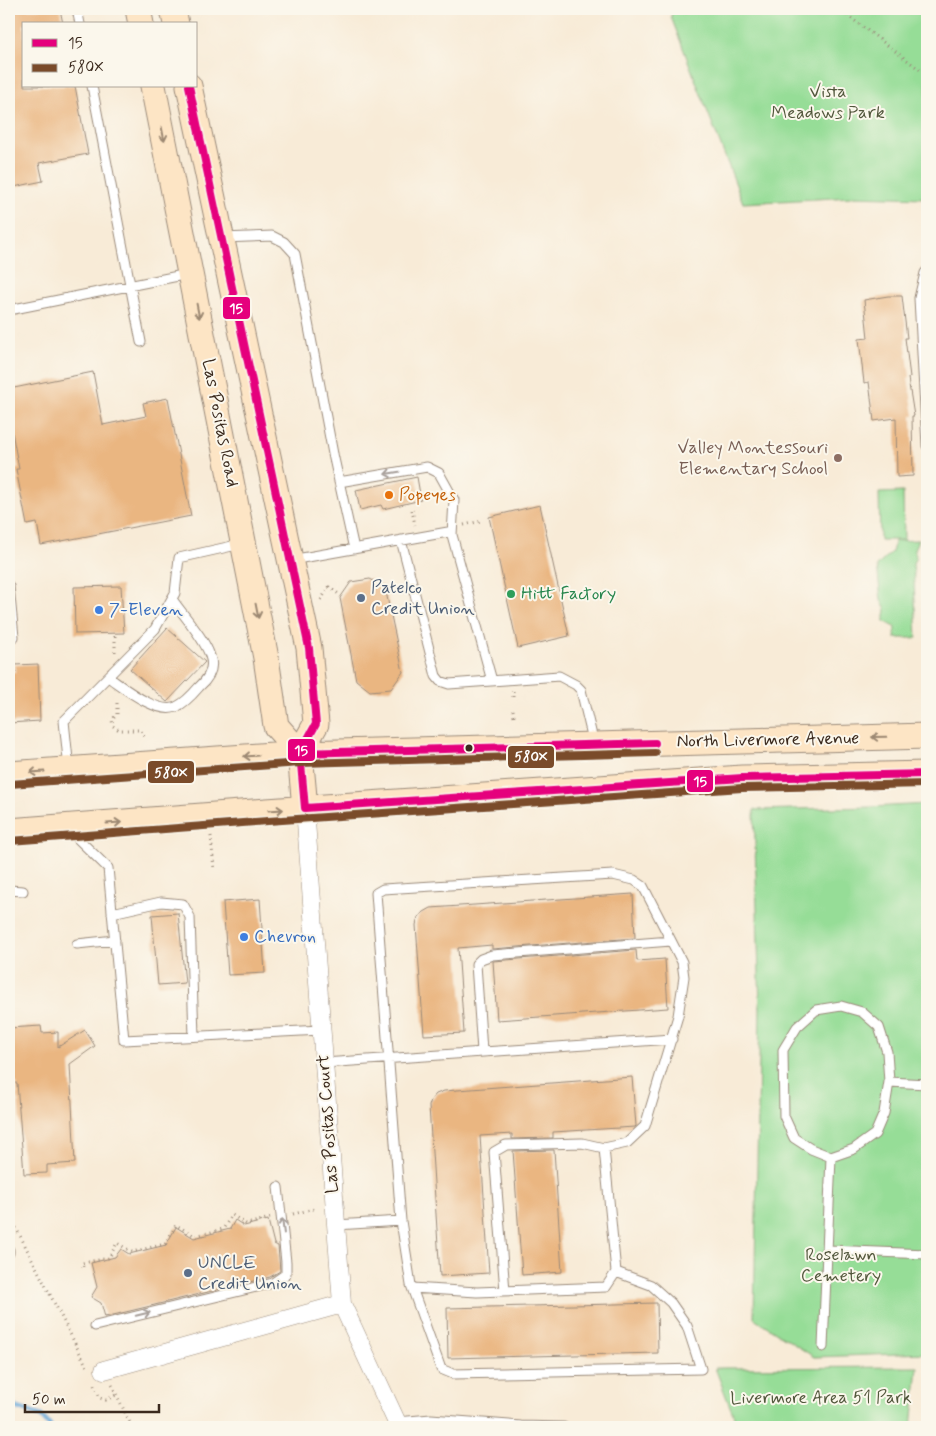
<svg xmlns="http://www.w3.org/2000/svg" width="936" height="1436" font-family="Mynerve,sans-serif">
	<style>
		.green { fill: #96dd97; stroke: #68845a }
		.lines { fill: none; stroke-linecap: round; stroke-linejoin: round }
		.stream { stroke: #64a5d7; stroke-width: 5.5 }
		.building { fill: #eab681 }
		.service-casing { stroke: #9a8a7a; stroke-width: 11 }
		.minor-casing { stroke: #9a8a7a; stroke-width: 19 }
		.secondary-casing { stroke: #9a8a7a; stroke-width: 27 }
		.path { stroke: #9a8a7a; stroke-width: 3; stroke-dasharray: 1 4; stroke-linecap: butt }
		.service { stroke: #fff; stroke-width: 9 }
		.minor { stroke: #fff; stroke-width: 18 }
		.secondary { stroke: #fde5c5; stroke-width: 25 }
		.bus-1-casing { stroke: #fbf7ec; stroke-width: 11 }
		.bus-2-casing { stroke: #fbf7ec; stroke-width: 11 }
		.bus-1 { stroke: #e5007d; stroke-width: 8 }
		.bus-2 { stroke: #7a4b2a; stroke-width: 8 }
		.oneway { stroke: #9c8872 }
		.oneway2 { stroke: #a79f9a }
		.education-dot { fill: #8d6e63; stroke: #fbf7ec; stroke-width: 2 }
		.food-dot { fill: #e8710a; stroke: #fbf7ec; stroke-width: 2 }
		.leisure-dot { fill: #2e9e5b; stroke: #fbf7ec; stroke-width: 2 }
		.service-dot { fill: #5c6f8a; stroke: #fbf7ec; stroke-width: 2 }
		.shop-dot { fill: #3f7fe0; stroke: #fbf7ec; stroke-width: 2 }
		.bus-dot { fill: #3b2a1e; stroke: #fbf7ec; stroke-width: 2 }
		.labels { text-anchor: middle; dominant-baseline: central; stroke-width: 4; stroke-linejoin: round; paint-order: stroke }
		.park-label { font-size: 18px; fill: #52573c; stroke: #fbf7ec }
		.street-label { font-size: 18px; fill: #3b2a1e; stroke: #fbf7ec }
		.education-label { font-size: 18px; fill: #785e54; stroke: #fbf7ec; text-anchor: end }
		.food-label { font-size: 18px; fill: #c56008; stroke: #fbf7ec; text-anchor: start }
		.service-label { font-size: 18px; fill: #4e5e75; stroke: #fbf7ec; text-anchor: start }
		.leisure-label { font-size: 18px; fill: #27864d; stroke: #fbf7ec; text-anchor: start }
		.shop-label { font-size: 18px; fill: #366cbe; stroke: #fbf7ec; text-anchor: start }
		.line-badge { stroke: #fbf7ec; stroke-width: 2 }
		.badge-label { font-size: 14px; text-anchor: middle; font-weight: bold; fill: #fff }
	</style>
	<rect width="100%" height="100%" fill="#fbf7ec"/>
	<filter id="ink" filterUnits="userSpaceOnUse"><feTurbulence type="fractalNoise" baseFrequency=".02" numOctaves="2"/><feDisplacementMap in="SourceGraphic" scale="10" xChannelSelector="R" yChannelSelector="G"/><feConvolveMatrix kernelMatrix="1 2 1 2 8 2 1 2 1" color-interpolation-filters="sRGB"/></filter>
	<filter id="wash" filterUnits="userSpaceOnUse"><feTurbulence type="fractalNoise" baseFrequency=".0096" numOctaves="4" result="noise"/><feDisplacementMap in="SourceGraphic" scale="20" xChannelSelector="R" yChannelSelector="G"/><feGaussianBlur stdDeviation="1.12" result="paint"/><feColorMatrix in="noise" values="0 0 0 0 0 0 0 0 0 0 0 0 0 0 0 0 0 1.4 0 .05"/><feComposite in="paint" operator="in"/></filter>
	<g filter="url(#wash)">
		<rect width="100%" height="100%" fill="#f8ebd7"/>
		<path class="green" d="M672,9H927V198L852,196V197L743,203L671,17Z
			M903,492L904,540H880L879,493Z
			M918,540L914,549L916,557L913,563L917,638H895V627L884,621L886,610L881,600L877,566L892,552L895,541Z
			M927,804V1353L814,1357L754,1318L760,1009L754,810L872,807Z
			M918,1367L912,1427H738L715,1368Z"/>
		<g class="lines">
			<path class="stream" d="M9,1405L41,1416L51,1427"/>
		</g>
		<g id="blocks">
			<path class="building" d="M9,9H60L63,24H24V86H75L88,154L39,163L43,181L9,188Z
				M888,296H902L907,338H905L910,377L908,378L914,416H912L913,476L897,477L896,418L874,421L869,382L864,383L859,339L868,338L864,300Z
				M93,372L103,425L146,416L143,403L168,398L191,516L41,545L37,523L27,525L16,469H19L9,416V389Z
				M417,477L421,500L383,509L381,505L360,510L356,490Z
				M540,505L569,636L518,648L489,517Z
				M370,579L385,587L403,672L391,689L370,691L356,680L340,598L351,582Z
				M121,586L124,633L75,634L74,587Z
				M167,628L205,662L167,702L130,669Z
				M38,664L40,721L9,723V672H16L15,665Z
				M633,894L635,938L492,949V945L458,948L464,1033L424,1035L416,925L418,917L424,912L431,908Z
				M260,899L265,973L228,975L223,902Z
				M178,913L185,983L158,985L152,915Z
				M636,950L637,961L665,959L668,1008L497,1020L493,961Z
				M41,1026L42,1033L58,1032V1047L85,1030L95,1046L70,1064L75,1163L47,1165V1173L24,1174L17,1083L9,1084V1028Z
				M632,1077L636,1126L635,1127L553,1132V1138L512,1139V1134L480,1136L489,1273L440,1276L429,1106L431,1100L436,1094L444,1091Z
				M554,1150L562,1272L522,1275L513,1151Z
				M235,1220L244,1226L268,1220L274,1244L278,1246L280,1271L270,1277L105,1317L101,1303L91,1297L97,1287L91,1263L115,1257L121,1249L129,1254L166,1245L176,1227L194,1238L230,1229Z
				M657,1303L658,1353L448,1358L447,1308Z"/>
		</g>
	</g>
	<g filter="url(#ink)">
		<use href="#blocks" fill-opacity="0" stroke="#9a8a7a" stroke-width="1"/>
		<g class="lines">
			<defs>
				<path id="service" d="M77,9L80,24
					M92,86L141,342
					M222,238L272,236L284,242L295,254L333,454L354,549
					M927,271L925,273L919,298L927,446
					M9,310L188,274
					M339,482L427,467L439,473L454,500L452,535
					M401,540L436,676L440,681L449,684L559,676L576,685L581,690L594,744
					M291,560L448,532L452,535L492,681
					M9,586L14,637
					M108,677C123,687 157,715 176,707C185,703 193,694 199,687C208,679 215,669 210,656C205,639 183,615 172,599
					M69,769L64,721L155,629L175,593L179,558L241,544
					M69,830L108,868L124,1040L321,1030
					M9,890L23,891
					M112,913L161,902L183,904L190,917L194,1036
					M77,944L115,940
					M482,1051L476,964L481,959L492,955L671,941
					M324,1063L672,1039
					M889,1082L927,1084
					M336,1225L401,1221
					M9,1250V1253
					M828,1250L927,1254
					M412,1288L477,1292L606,1287L616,1272L604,1148
					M505,1291L494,1152L506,1145L582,1143L604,1148L627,1143L645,1126L678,1016L684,977L682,962L643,886L634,880L613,875L383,889L376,893L401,1221L411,1285L441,1369L453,1374L701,1369L687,1326L671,1303L651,1285L616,1272
					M95,1326L273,1283L286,1274V1262L278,1187
					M823,1347L831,1157L854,1149L875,1134L884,1113L889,1082L887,1052L879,1027L862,1012L841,1006L816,1010L797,1027L783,1050L784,1116L794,1138L811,1149L831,1157
					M397,1422L431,1419L521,1426L564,1427"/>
				<path id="minor" d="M305,808L342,1304L399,1427
					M104,1370L342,1304"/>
				<path id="secondary" d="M138,9L141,24
					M173,9L176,24
					M153,86L266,658L276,726L300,753
					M189,86L309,648L316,724L300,753L305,808
					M9,774L300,753L927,736
					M9,831L267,811L742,778L927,774"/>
			</defs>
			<use href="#service" class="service-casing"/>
			<use href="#minor" class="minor-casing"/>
			<use href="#secondary" class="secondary-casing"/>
			<path class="path" d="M839,9L927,75
				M412,510L415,525
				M464,525L481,521
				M321,600L329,587L340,595
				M115,636V652
				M513,691V700
				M117,698V714L112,720L113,726L119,730H141L145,739
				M513,710L514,716
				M211,836L214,869
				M9,1214L87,1367
				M293,1214L314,1209
				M83,1267L82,1263L109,1258L117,1243L132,1252L165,1244L176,1225L195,1236L223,1229L232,1215L246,1224L270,1218
				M94,1385L100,1398L106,1400L116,1395
				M112,1385L132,1427"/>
			<use href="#service" class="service"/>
			<use href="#minor" class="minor"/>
			<use href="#secondary" class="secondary"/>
			<defs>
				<path id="bus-1" d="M189,86L309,648L316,724L300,753L305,808L742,778L927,774
					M300,753L655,743"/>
				<path id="bus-2" d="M10,784L301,763L655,753
					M10,841L268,821L742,788L927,784"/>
			</defs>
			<use href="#bus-1" class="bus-1-casing"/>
			<use href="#bus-2" class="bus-2-casing"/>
			<use href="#bus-1" class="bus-1"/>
			<use href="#bus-2" class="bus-2"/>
		</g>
		<defs><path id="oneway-shaft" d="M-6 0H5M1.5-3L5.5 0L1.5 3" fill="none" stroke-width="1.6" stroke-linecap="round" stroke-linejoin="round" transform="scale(1.25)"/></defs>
		<g class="oneway">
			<use href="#oneway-shaft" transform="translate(163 134) rotate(79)"/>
			<use href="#oneway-shaft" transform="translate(198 311) rotate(79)"/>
			<use href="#oneway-shaft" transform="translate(257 611) rotate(79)"/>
			<use href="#oneway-shaft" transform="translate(879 737) rotate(179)"/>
			<use href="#oneway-shaft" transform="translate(251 756) rotate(176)"/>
			<use href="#oneway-shaft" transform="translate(37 772) rotate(176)"/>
			<use href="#oneway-shaft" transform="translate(276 810) rotate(-4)"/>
			<use href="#oneway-shaft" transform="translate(114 823) rotate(-4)"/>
		</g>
		<g class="oneway2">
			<use href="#oneway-shaft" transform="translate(392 473) rotate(170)"/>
			<use href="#oneway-shaft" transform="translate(283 1226) rotate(-97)"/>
			<use href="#oneway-shaft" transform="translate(143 1314) rotate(-14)"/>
		</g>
	</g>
	<circle class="education-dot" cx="838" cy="458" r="5"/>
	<circle class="food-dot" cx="389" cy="495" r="5"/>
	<circle class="leisure-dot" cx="511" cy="594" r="5"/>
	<g class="service-dot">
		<circle cx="361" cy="598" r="5"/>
		<circle cx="188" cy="1273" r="5"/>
	</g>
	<g class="shop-dot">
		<circle cx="99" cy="610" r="5"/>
		<circle cx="244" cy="937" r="5"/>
	</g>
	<circle class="bus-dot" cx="469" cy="748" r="4.5"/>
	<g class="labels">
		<g class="park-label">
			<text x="828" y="92">Vista<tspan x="828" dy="21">Meadows Park</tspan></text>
			<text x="841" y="1255">Roselawn<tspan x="841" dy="21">Cemetery</tspan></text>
			<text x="821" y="1398">Livermore Area 51 Park</text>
		</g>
		<g class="street-label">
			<text transform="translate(220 423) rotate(79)">Las Positas Road</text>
			<text transform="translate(768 740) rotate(-1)">North Livermore Avenue</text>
			<text transform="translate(328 1124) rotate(-94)">Las Positas Court</text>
		</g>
		<g class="education-label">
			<text x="828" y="448">Valley Montessouri<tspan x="828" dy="21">Elementary School</tspan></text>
		</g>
		<g class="food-label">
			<text x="399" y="495">Popeyes</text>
		</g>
		<g class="service-label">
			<text x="371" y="588">Patelco<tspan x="371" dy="21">Credit Union</tspan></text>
			<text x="198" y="1263">UNCLE<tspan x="198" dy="21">Credit Union</tspan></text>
		</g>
		<g class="leisure-label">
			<text x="521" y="594">Hitt Factory</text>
		</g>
		<g class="shop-label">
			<text x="109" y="610">7-Eleven</text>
			<text x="254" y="937">Chevron</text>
		</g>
	</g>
	<g class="line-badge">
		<rect x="222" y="296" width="29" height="24" rx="5" fill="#e5007d"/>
		<rect x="287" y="738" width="29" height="24" rx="5" fill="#e5007d"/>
		<rect x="507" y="745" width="48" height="24" rx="5" fill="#7a4b2a"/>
		<rect x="147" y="760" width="48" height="24" rx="5" fill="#7a4b2a"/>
		<rect x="686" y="769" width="28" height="24" rx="5" fill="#e5007d"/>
	</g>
	<g class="badge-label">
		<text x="236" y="313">15</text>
		<text x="301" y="755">15</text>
		<text x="531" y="761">580X</text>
		<text x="171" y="777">580X</text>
		<text x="700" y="786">15</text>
	</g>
	<rect width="936" height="1436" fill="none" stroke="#fbf7ec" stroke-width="30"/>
	<rect x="22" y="22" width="175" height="65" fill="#fbf7ec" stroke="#aea59a"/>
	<rect x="32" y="39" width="25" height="8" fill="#e5007d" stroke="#aea59a"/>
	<text x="68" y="48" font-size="15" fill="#3b2a1e">15</text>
	<rect x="32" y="64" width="25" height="8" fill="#7a4b2a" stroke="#aea59a"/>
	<text x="68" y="72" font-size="15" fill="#3b2a1e">580X</text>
	<path d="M25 1404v8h134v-8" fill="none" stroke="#3b2a1e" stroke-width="2.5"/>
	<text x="32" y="1404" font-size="15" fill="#3b2a1e" stroke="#fbf7ec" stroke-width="4" paint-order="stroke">50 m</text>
</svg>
